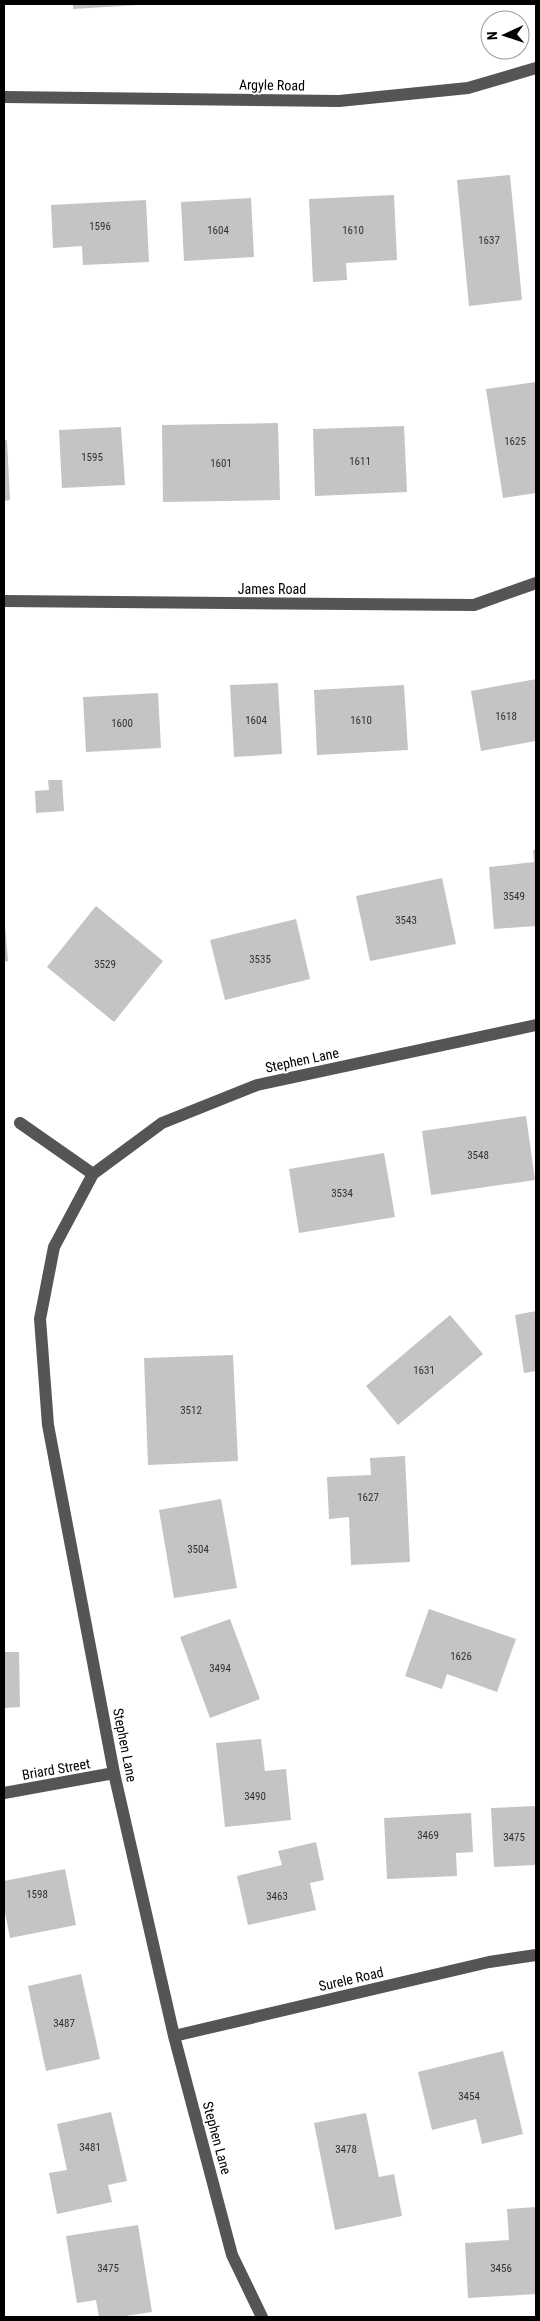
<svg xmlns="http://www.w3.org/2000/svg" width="540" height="2321" font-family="'Roboto Condensed',sans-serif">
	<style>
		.building { fill: #c4c4c4 }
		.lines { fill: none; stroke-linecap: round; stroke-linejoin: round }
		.minor { stroke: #555; stroke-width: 12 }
		.labels { text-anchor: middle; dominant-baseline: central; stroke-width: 4; stroke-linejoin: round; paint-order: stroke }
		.number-label { font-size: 11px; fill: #313131 }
		.street-label { font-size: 14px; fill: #000; stroke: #fff }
	</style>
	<rect width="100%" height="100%" fill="#fff"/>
	<path class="building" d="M73,4H137V5L73,9Z
		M510,175L522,300L469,306L457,180Z
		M394,195L397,260L346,263L347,280L313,282L309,199Z
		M251,198L254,257L184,261L181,202Z
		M146,200L149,262L83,265L82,246L53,248L51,205Z
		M536,382V493L503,498L486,389Z
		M278,423L280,500L163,502L162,425Z
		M404,426L407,492L315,496L313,429Z
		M121,427L125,485L62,488L59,430Z
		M4,440H7L10,500L4,501Z
		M536,679V741L481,751L471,691Z
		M278,683L282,754L234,757L230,685Z
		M404,685L408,750L317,755L314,690Z
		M158,693L161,748L86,752L83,697Z
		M48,780H62L64,811L36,813L35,791L49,790Z
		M533,850H536V926L494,929L489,867L534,862Z
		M442,878L456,944L370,961L356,896Z
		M96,906L163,961L114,1022L47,967Z
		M4,913L8,961L4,962Z
		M296,919L310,979L225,1000L210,940Z
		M526,1116L535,1180L431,1195L422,1131Z
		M384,1153L395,1217L299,1233L289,1169Z
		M536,1311V1371L524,1373L515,1315Z
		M450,1315L483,1354L398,1425L366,1386Z
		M233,1355L238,1461L148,1465L144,1358Z
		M405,1456L410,1562L351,1565L349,1517L329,1519L327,1477L371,1475L370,1458Z
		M221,1499L237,1588L174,1598L159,1510Z
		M429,1609L516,1639L497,1692L447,1674L442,1689L405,1676Z
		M230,1619L260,1699L210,1718L180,1637Z
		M4,1652H19L20,1707L4,1708Z
		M261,1739L265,1771L286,1769L291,1820L225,1827L216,1743Z
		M536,1806V1865L494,1867L491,1808Z
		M471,1813L473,1852L456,1853L457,1876L387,1879L384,1818Z
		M316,1842L324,1880L310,1883L316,1910L248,1925L237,1876L282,1865L278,1851Z
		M65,1869L76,1925L10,1938L4,1907V1881Z
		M81,1974L100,2059L46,2071L28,1986Z
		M503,2051L523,2134L482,2144L476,2119L432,2130L418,2072Z
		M111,2112L127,2181L108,2185L112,2202L57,2214L49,2173L67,2170L57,2124Z
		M366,2113L379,2177L394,2174L402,2216L335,2230L314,2123Z
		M536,2207V2294L468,2298L465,2243L509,2240L507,2209Z
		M138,2225L152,2312L119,2317H99L96,2300L77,2303L66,2236Z"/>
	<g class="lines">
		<path class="minor" d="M4,97L339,101L468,88L536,68
			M4,601L474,605L536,583
			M20,1123L93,1174
			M4,1793L114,1773
			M174,2036L489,1962L536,1955
			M262,2317L232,2255L174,2036L114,1773L48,1425L40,1319L54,1247L93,1174L162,1123L257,1085L536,1025"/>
	</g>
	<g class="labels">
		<g class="number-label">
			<text x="100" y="226">1596</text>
			<text x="218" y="230">1604</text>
			<text x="353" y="230">1610</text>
			<text x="489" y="240">1637</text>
			<text x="515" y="441">1625</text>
			<text x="92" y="457">1595</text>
			<text x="360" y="461">1611</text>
			<text x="221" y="463">1601</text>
			<text x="506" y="716">1618</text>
			<text x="256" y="720">1604</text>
			<text x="361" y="720">1610</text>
			<text x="122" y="723">1600</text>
			<text x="514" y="896">3549</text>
			<text x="406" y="920">3543</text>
			<text x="260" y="959">3535</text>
			<text x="105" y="964">3529</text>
			<text x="478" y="1155">3548</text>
			<text x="342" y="1193">3534</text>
			<text x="424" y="1370">1631</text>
			<text x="191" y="1410">3512</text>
			<text x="368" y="1497">1627</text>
			<text x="198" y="1549">3504</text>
			<text x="461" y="1656">1626</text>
			<text x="220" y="1668">3494</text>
			<text x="255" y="1796">3490</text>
			<text x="428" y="1835">3469</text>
			<text x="514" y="1837">3475</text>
			<text x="37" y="1894">1598</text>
			<text x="277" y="1896">3463</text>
			<text x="64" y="2023">3487</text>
			<text x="469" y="2096">3454</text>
			<text x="90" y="2147">3481</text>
			<text x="346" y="2149">3478</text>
			<text x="108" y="2268">3475</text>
			<text x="501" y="2268">3456</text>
		</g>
		<g class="street-label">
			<text transform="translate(272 85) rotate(1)">Argyle Road</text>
			<text x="272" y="589">James Road</text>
			<text transform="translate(302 1060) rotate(-12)">Stephen Lane</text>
			<text transform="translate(125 1745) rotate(79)">Stephen Lane</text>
			<text transform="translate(56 1769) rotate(-10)">Briard Street</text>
			<text transform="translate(351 1979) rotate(-13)">Surele Road</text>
			<text transform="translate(217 2138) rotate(75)">Stephen Lane</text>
		</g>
	</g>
	<rect width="540" height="2321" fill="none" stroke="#000000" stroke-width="10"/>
	<g transform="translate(505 35) rotate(267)"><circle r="24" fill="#ffffff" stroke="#999999"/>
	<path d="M0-4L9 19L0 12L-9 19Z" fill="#000000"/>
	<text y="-8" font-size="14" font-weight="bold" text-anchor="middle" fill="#000000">N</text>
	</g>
</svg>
